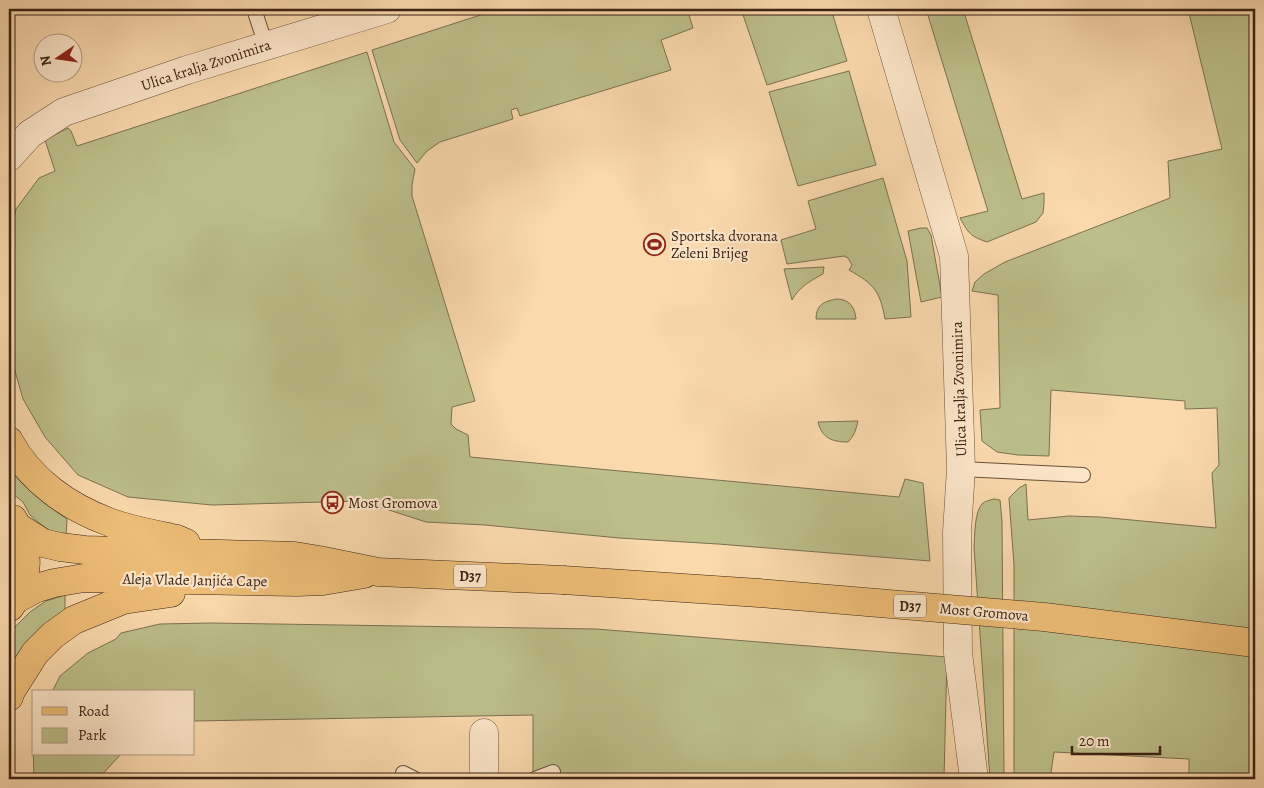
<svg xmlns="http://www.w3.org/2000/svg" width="1264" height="788" font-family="Alegreya,serif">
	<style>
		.green { fill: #bcbf8a; stroke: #7c7150 }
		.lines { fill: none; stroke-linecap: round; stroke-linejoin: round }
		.service-casing { stroke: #6b503b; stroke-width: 16 }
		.minor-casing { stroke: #6b503b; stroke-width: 29 }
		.primary-casing { stroke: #3b2315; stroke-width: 29 }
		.service { stroke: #fce6c9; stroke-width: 14 }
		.minor { stroke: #fce6c9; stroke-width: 28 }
		.primary { stroke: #edbc76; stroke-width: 28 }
		.primary-bridge-casing { stroke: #3b2315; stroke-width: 29; stroke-linecap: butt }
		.primary-bridge { stroke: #edbc76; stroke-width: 28 }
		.labels { text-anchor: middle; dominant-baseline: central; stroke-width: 4.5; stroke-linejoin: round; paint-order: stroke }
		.shield { fill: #fce6c9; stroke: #755e4b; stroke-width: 1 }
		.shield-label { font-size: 14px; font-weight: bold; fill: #3b2315 }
		.street-label { font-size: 15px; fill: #3b2315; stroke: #fce6c9 }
		.poi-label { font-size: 15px; fill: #3b2315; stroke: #fce6c9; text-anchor: start }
	</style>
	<rect width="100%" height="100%" fill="#fad9ac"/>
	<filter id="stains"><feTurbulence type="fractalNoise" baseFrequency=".004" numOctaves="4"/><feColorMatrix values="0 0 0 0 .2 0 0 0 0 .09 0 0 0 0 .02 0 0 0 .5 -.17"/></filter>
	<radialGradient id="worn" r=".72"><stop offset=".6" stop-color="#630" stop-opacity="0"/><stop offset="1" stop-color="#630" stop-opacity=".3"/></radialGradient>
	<path class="green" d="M499,9H687L693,28L661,40L671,70L520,116L517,108L511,110L513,119L440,142L427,151L417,163L400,140L372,50Z
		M741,9H831L847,61L767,85Z
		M926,9H963L1022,199L1044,193V203L1043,213L1036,222L987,242C970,236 969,234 960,218L988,211Z
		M1188,9H1255V779H1189V759L1054,752L1050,779H1014V565L1009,498L1019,488L1026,484L1028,520L1069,516L1100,517L1216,528L1212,473L1219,465L1217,408L1185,409V401L1051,390L1049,456L1018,455L997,452L982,441L980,410L1000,408L998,295L972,291L975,282L984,274L1005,262L1170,198L1168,161L1222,149Z
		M367,52L394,142L415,169L412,185V196L475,401L452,407L451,424L456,429L468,435L470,457L899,497L905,479L923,483L930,561L718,544L619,538L485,525L426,522L361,501L212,505L128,497L78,475L45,437L23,399L9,350V244L16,209L39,178L55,171L45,140L68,128L71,131L77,146Z
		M849,71L876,165L798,186L769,92Z
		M883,178L907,261L911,317L885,319C880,291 874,284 849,270L852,265L848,258L844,256L787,264L781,240L816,229L808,201Z
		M921,228H927L931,235L942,297L921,302L908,231Z
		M824,267L823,274C810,281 799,287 792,300L784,269Z
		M837,299C849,299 855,307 856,319H816C816,305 824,301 837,299Z
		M858,421C856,430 854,436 848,442C832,442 822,438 818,422Z
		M9,467C24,489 45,504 67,519L66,537L50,531L39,523L30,515L23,502L9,491Z
		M994,499L1000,500L1002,521L1004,779H990L974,547C975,536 974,511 983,503C986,501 990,500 994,499Z
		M65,595V612L9,669V633L30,612L46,601Z
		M210,623L596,629L947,657L944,779H533V715L194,721V692H52L60,676L88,653L116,639L121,633L160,624Z
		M34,738V754H121L98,779H34L33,742Z"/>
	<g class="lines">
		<defs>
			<path id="service" d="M254,9L266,46
				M961,469L1083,475
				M403,779V773L415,779
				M535,779L553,772"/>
			<path id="minor" d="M881,9L954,256L961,469L957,532L958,653L974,779
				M9,157L30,134L64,112L187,70L387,9
				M484,779V733"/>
			<path id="primary" d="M9,441C30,480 68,507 109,522C131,530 154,534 177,539L186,543
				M18,527L43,543L60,547L85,550L295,556L319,560L378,572L563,580
				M16,599L37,588L54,583L84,578L297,582L323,581L364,574
				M10,607C30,580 31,548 13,519
				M9,697L11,691L35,653L53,635L74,620L123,600L171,593"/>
		</defs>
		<use href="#service" class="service-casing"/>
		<use href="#minor" class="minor-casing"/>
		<use href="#primary" class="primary-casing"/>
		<use href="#service" class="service"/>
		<use href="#minor" class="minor"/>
		<use href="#primary" class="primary"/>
		<defs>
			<path id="primary-bridge" d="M563,580L759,593L1044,617L1255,643"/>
		</defs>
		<use href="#primary-bridge" class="primary-bridge-casing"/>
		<use href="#primary-bridge" class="primary-bridge"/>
	</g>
	<defs>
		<symbol id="stadium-ring" viewBox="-11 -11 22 22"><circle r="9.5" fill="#fce6c9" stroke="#8f2418" stroke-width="1.5"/><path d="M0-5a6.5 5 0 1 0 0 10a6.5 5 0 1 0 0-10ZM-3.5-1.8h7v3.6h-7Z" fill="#8f2418"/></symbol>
		<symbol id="bus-ring" viewBox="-11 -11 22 22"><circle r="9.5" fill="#fce6c9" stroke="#8f2418" stroke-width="1.5"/><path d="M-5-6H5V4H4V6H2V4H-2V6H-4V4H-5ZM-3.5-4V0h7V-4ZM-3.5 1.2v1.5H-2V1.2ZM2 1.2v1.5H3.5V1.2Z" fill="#8f2418"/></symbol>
	</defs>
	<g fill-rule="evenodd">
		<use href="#stadium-ring" x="642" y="232" width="25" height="25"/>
		<use href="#bus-ring" x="320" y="490" width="25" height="25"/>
	</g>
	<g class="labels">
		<g class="shield">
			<rect x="454" y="564.5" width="32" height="23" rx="4"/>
			<rect x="894" y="594.5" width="32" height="23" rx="4"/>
		</g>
		<g class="shield-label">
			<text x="470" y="576">D37</text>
			<text x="910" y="606">D37</text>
		</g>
		<g class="street-label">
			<text transform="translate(206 65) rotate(-18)">Ulica kralja Zvonimira</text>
			<text transform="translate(959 389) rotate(-92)">Ulica kralja Zvonimira</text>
			<text transform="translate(195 580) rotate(1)">Aleja Vlade Janjića Cape</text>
			<text transform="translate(984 612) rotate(5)">Most Gromova</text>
		</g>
		<g class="poi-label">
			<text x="671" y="236">Sportska dvorana<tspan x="671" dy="17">Zeleni Brijeg</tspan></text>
			<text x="348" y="503">Most Gromova</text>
		</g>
	</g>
	<rect width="1264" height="788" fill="none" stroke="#fad9ac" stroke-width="30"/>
	<rect x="10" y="10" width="1244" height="768" fill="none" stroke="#3b2315" stroke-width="2.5"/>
	<rect x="15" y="15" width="1234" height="758" fill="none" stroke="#3b2315"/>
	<rect x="32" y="690" width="162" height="65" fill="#fce6c9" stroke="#af9881"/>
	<rect x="42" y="707" width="25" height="8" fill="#edbc76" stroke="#af9881"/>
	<text x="78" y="716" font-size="15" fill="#3b2315">Road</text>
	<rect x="42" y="728" width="25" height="15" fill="#bcbf8a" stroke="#af9881"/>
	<text x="78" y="740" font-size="15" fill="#3b2315">Park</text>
	<g transform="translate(58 58) rotate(257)"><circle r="24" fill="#fce6c9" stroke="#af9881"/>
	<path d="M0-4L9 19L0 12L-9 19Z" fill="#8f2418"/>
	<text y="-8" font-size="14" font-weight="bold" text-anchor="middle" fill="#3b2315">N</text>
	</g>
	<path d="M1072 746v8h88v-8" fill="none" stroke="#3b2315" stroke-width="2.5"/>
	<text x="1079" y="746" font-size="15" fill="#3b2315" stroke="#fce6c9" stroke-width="4" paint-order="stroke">20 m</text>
	<rect width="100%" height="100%" filter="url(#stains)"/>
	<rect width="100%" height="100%" fill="url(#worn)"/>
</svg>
